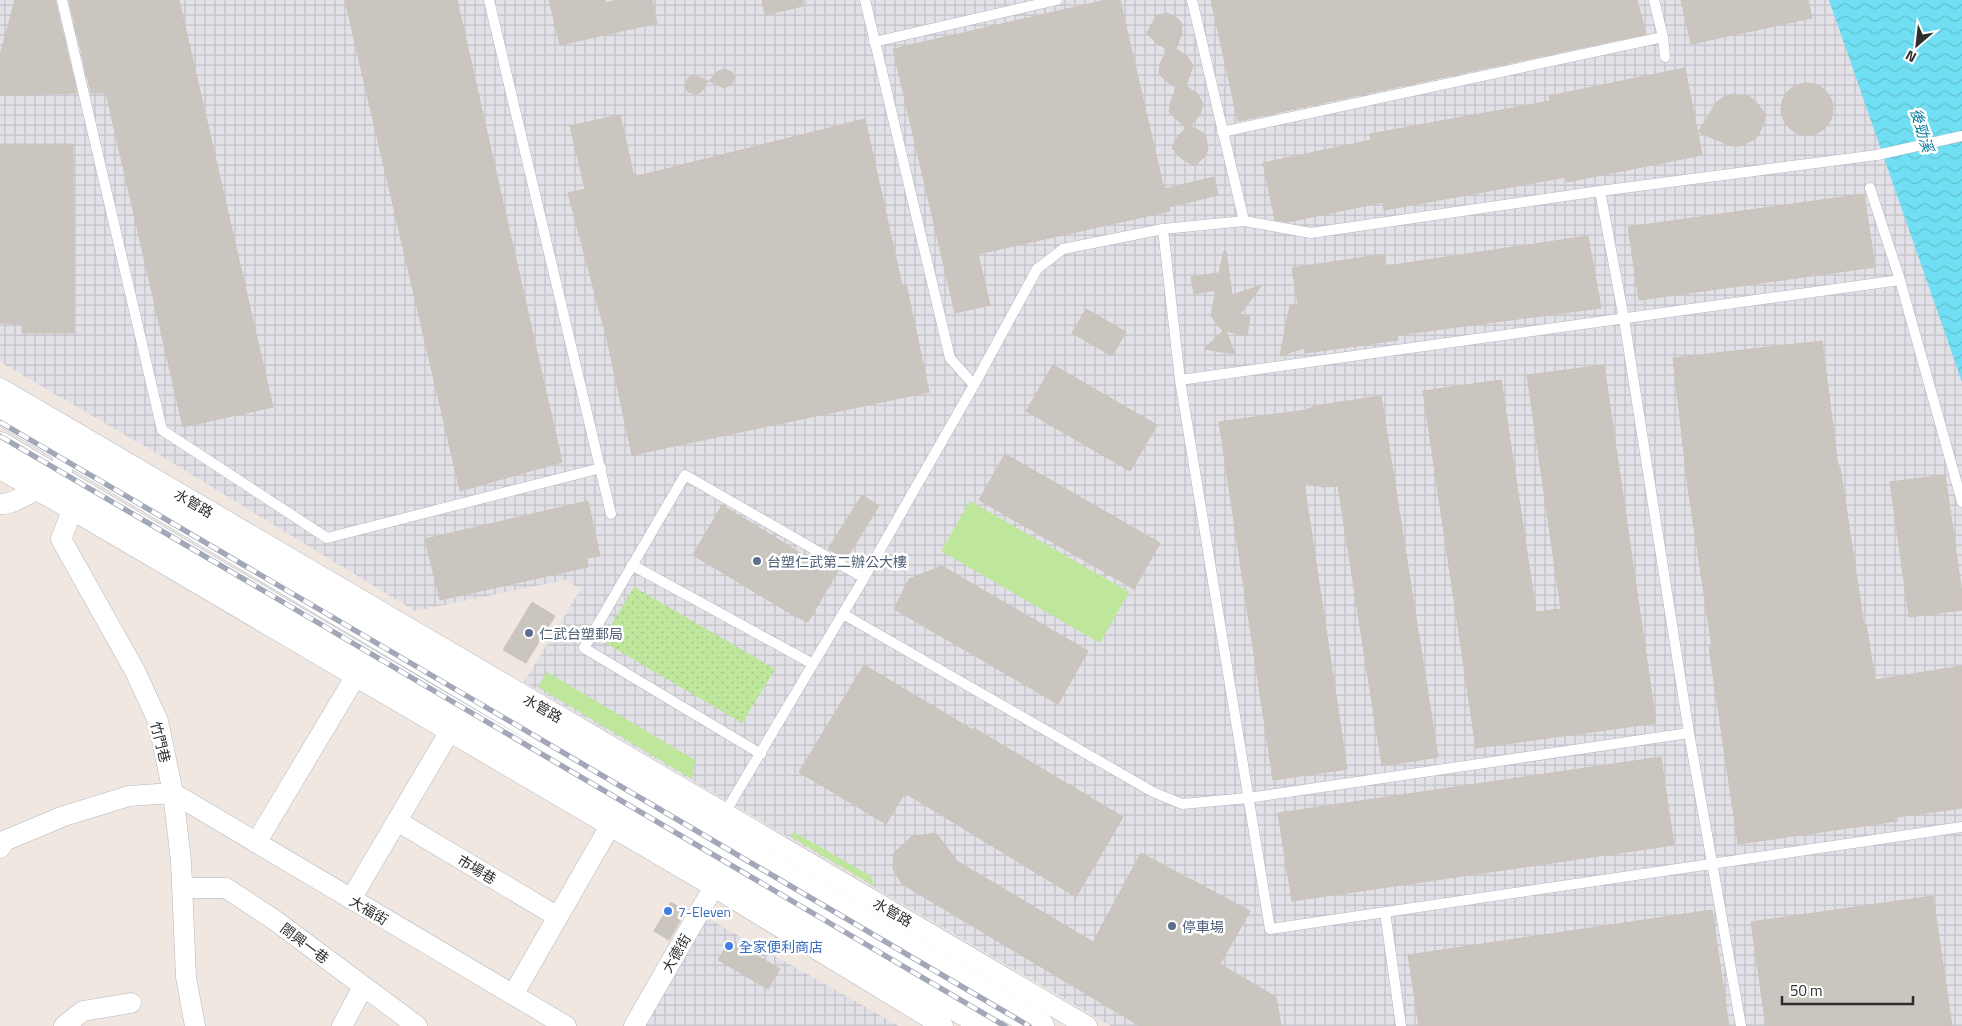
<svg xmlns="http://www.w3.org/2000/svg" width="1962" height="1026" font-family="'Titillium Web','Noto Sans TC',sans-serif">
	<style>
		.industrial { fill: url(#industrial-grid) }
		.grass { fill: #bee79c }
		.garden { fill: url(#garden-dots) }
		.water { fill: url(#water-waves) }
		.building { fill: #cbc5bf; stroke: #cbc3b9 }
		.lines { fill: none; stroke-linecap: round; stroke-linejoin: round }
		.lane-casing { stroke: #b4b8c1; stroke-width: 11 }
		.street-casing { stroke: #b4b8c1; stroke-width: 21 }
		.secondary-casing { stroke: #b4b8c1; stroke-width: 29 }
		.lane { stroke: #fff; stroke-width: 10 }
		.street { stroke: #fff; stroke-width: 20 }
		.secondary { stroke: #fff; stroke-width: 28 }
		.rail-casing { stroke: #a2a8b8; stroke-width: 5.5 }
		.rail { stroke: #fff; stroke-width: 4; stroke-dasharray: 11; stroke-linecap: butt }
		.service-dot { fill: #5c6f8a; stroke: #fff; stroke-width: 2 }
		.shop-dot { fill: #3f7fe0; stroke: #fff; stroke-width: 2 }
		.labels { text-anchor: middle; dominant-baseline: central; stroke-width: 5; stroke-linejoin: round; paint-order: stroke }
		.street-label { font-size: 14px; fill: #2e2e2e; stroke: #fff }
		.service-label { font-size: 14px; fill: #4e5e75; stroke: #fff; text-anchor: start }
		.shop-label { font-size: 14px; fill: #366cbe; stroke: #fff; text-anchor: start }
		.water-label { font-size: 15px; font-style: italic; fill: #097ca0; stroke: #fff }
	</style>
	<defs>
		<pattern id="industrial-grid" width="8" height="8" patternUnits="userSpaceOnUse" patternTransform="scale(1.25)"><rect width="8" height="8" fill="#e2e1e8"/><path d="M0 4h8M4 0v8" fill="none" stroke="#c2c1c7"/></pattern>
		<pattern id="garden-dots" width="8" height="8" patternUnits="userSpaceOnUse" patternTransform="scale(1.25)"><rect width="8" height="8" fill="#bee79c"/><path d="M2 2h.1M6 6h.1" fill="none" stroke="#a4c687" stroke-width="1.8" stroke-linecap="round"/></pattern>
		<pattern id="water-waves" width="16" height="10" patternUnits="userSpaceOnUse" patternTransform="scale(1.25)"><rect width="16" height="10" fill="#71dff3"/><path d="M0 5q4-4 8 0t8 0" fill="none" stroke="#62c0d1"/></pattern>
	</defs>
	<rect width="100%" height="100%" fill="#efe7e0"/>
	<path class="industrial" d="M0,0H1962V1026H1111L524,682L581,589L565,580L415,611L158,454L0,362Z
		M693,910L899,1026H626Z"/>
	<path class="grass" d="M970,501L1129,592L1100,643L941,551Z
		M547,672L695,760L692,779L538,687Z
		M794,832L871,876L874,886L791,837Z"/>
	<path class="garden" d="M634,587L775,669L742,723L602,641Z"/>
	<path class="water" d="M1829,0H1962V382Z"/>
	<path class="building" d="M15,0H55L77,93L0,95V55Z
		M69,0H179L273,407L183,427L106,93H91Z
		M345,0H457L562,462L460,491Z
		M549,0H604L605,3L618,0H652L657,23L560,45Z
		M762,0H803V6L765,15Z
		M1106,0H1120L1164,189L1214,177L1218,195L1169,207L1170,211L978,254L990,305L955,313L893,49Z
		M1211,0H1637L1646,34L1238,121Z
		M1681,0H1808L1812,18L1691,44Z
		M1167,13L1177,18L1181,22L1182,33L1176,49L1187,56L1193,66L1186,86L1198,94L1203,104L1200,115L1190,126L1203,133L1206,138L1208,149L1206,155L1195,166L1182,159L1172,148L1178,136L1186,128L1169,112L1171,101L1177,87L1166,81L1159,73L1160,64L1167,49L1156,43L1147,33L1156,16Z
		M1685,68L1702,155L1567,182L1566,177L1384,210L1383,202L1288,222L1275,220L1263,163L1371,140L1370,134L1550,101L1549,96Z
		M724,69L732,72L734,78L732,84L724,88L709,81L718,71Z
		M694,75L708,81L702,91L697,94L688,92L685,86L688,78Z
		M1781 109a26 26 0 1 1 52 0a26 26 0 1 1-52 0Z
		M1733,94L1749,96L1756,102L1766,115L1760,132L1755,139L1740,146H1731L1698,132L1717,102L1724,97Z
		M620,115L634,177L865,119L902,285L906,284L929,392L632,455L607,339L568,193L585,189L570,126Z
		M0,144H73L74,333H22V324L0,323Z
		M1864,194L1875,267L1639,300L1628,227Z
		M1588,236L1601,308L1397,335L1398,340L1305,353L1304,348L1280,356L1290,305L1298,304L1292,268L1385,254L1386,266Z
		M1224,251H1226L1232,295L1262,285L1240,314L1250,317L1247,336L1226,331L1235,354L1204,349L1223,331L1211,316L1216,290L1194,294L1191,277L1219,273Z
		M1086,309L1126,332L1112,356L1072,333Z
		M1822,341L1838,467H1840L1864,625L1866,624L1875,680L1962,666V808L1897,817V821L1738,844L1709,647H1712L1688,488L1673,358Z
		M1053,365L1157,425L1130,471L1026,411Z
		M1604,365L1656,723L1476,748L1423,391L1501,380L1536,612L1561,609L1527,375Z
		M1381,396L1438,757L1382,766L1338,486L1323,487L1304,483L1347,769L1273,780L1219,422L1306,410L1314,406Z
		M1005,454L1160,543L1134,589L979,500Z
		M1945,475L1962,593V610L1909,617L1890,482Z
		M862,495L879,506L846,559L828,549Z
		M588,501L600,556L587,558L588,567L440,600L425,539Z
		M722,505L818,564L820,561L838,571L808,622L793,615L693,555Z
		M942,566L1088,651L1058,704L894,609L909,579Z
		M532,602L555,616L526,663L503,650Z
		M864,665L973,730L974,728L1123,817L1076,897L905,793L886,824L799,772Z
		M1661,757L1674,845L1292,901L1278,813Z
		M936,833L957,861L1093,942L1141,853L1250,911L1220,964L1276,997L1281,1026H1140L902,884L893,869L894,853L911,837Z
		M1933,896L1952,1026H1766L1751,922Z
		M671,902L686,911L669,940L654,931Z
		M1712,910L1729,1026H1419L1408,955Z
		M730,940L780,969L768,989L718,960Z"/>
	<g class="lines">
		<defs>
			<path id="lane" d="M62,0L162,430L327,538L601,468
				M489,0L611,514
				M865,0L950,358L974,385
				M1192,0L1244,221
				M1654,0L1663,37L1665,57
				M874,42L1057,0
				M1222,132L1663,37
				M1870,188L1900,280L1962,502
				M1600,191L1624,319L1689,733L1741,1026
				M1163,229L1180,380L1270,929L1962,827
				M1180,380L1900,280
				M632,565L813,664
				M843,614L1153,792L1182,804L1248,798L1689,733
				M761,754L584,648L685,475L864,578
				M723,816L864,578L974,385L1037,269L1063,249L1163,229L1244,221L1311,233L1600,191L1877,155L1962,136
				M1385,912L1401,1026"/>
			<path id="street" d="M0,388L1087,1026
				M68,437L64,447L61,483L72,511L61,539L135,671L158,721L173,793L181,861L186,977L195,1026
				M0,469L88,519L714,887L943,1026
				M0,504C12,506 32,490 45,487
				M397,821L558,917
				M256,843L363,664
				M0,848L4,841L64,816L129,796L173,793L566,1026
				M182,888H226L273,919L417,1026
				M351,899L450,731
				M513,995L610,826
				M64,1026L83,1011L131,1003
				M342,1026L363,987
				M634,1026L720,876"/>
			<path id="secondary" d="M0,410L703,828L1040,1026
				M0,446C328,642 659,832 989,1026"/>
		</defs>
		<use href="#lane" class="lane-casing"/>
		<use href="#street" class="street-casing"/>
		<use href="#secondary" class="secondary-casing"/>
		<use href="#lane" class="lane"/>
		<use href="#street" class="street"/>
		<use href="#secondary" class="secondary"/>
		<defs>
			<path id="rail" d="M0,422L1029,1026
				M0,436L1005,1026"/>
		</defs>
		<use href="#rail" class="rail-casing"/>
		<use href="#rail" class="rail"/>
	</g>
	<g class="service-dot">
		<circle cx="757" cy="561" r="5"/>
		<circle cx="529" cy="633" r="5"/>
		<circle cx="1172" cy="926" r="5"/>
	</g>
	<g class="shop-dot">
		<circle cx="668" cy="911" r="5"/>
		<circle cx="729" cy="946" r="5"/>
	</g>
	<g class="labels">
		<g class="street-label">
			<text transform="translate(194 503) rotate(30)">水管路</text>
			<text transform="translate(543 708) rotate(30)">水管路</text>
			<text transform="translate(161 742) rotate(76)">竹門巷</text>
			<text transform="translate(477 869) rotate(31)">市場巷</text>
			<text transform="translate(369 910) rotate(31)">大福街</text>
			<text transform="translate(893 912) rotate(30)">水管路</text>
			<text transform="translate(305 943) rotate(37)">閤興一巷</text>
			<text transform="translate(676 953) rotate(-60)">大德街</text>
		</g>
		<g class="service-label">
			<text x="767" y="561">台塑仁武第二辦公大樓</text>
			<text x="539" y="633">仁武台塑郵局</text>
			<text x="1182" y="926">停車場</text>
		</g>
		<g class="shop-label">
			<text x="678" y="911">7-Eleven</text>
			<text x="739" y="946">全家便利商店</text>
		</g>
		<g class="water-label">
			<text transform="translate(1922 130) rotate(73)">後勁溪</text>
		</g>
	</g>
	<g transform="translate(1917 45) rotate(208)" stroke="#ffffff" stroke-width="4" paint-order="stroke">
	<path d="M0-4L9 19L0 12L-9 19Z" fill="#2e2e2e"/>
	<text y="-8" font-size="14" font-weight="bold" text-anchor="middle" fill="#2e2e2e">N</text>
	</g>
	<path d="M1782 996v8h131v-8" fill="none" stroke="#2e2e2e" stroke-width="2.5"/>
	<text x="1790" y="996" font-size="15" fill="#2e2e2e" stroke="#ffffff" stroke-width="4" paint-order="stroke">50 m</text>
</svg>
